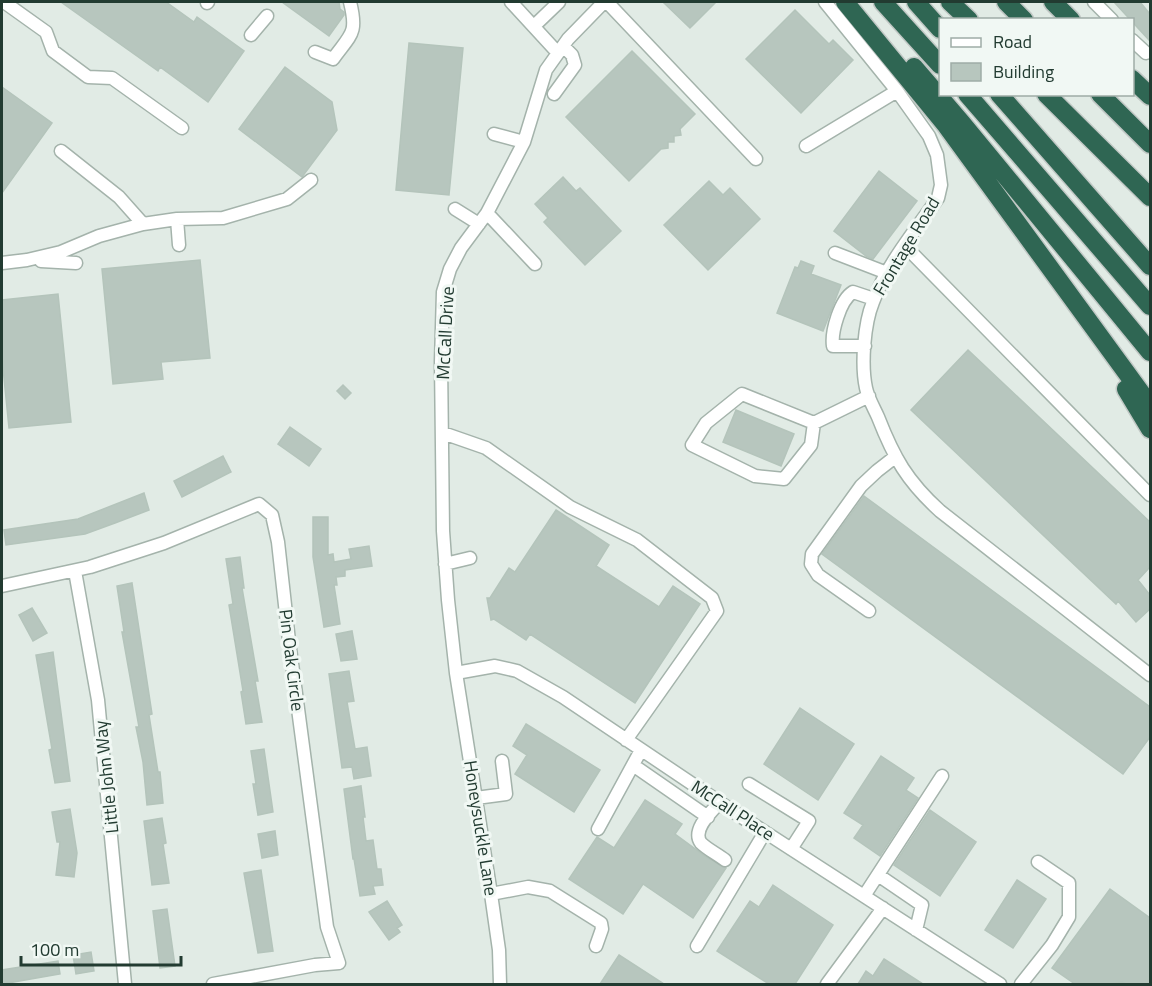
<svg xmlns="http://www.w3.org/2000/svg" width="1152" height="986" font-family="'Titillium Web',sans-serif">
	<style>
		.building { fill: #b7c6be; stroke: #b4c4bb; stroke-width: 1.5 }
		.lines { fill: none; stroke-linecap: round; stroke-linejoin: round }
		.minor-casing { stroke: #a4b3ab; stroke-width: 15 }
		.highway-casing { stroke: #c1c8c5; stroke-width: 21 }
		.minor { stroke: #fff; stroke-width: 12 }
		.highway { stroke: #2f6653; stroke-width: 18 }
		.labels { text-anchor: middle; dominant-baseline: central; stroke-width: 6; stroke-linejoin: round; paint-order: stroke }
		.street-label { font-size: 18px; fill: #223b31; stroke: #f1f8f4 }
	</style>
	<rect width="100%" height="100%" fill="#e1ebe5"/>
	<path class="building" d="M61,2H166L194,22L197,17L244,51L208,102L160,67L158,71Z
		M282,2H339L340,9L344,12V15L329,36Z
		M663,2H716L690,28Z
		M1114,2H1140L1150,14V41Z
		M795,10L829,44L833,40L853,60L801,113L746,59Z
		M409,43L463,48L449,195L396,190Z
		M632,51L695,114L680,129L681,135L674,136V142H668V148L661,149L629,181L566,117Z
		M285,67L332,102L337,130L302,177L239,129Z
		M2,87L52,123L2,193Z
		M879,171L917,201L873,259L866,256L834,231Z
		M563,177L576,191L580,188L621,231L585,265L544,222L548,218L535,204Z
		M709,181L723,195L730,188L760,219L708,270L664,225Z
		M200,260L210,358L161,362L163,379L113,384L102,269Z
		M801,261L814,266L811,274L841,285L823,331L777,313L795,267L798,268Z
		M58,294L71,422L9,428L2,358V300Z
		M968,350L1150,522V567L1138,580L1150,595V609L1136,622L1118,601L1116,604L911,410Z
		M343,385L351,393L345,399L337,391Z
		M736,410L794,434L781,466L723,442Z
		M290,427L321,449L309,466L278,444Z
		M223,456L231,472L182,497L174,481Z
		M144,493L149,510L115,523L85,534L6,545L4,530L78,519Z
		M864,496L1150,707V737L1123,774L822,554Z
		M556,510L609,545L596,566L659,607L673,586L700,604L635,703L530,634L526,640L494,619L491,620L487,598H490L509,568L515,572Z
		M313,517H328V555L333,554L334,562L351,559L349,549L369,546L372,566L345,570V576L336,577L337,585H334L340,624L324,627L313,557Z
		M240,557L244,588H242L258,681H255L262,722L246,724L241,692L243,691L229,605L233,604L226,559Z
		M132,583L152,714L149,715L158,772H160L163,803L147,805L143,762L136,727H139L122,632H124L117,586Z
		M32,608L47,633L33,641L19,615Z
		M352,631L357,659L341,661L336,634Z
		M53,652L70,781L55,783L49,750L52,749L36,655Z
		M349,671L354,701L347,702L355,749L367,747L371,776L354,779L352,767L342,768L329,674Z
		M800,708L854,744L818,800L764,764Z
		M526,724L600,770L574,812L515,774L527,755L513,746Z
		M264,749L273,812L258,815L253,784H256L251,751Z
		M881,756L914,778L906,790L918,798L880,856L854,838L863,825L844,813Z
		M361,786L365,817H363L366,841L373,840L377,869H381L383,885L373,886L375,894L360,896L354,859H353L344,789Z
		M645,800L682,824L675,834L705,856L726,868L693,918L643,884L623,914L569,879L597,837L614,848Z
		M70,809L77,853L74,877L56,875L60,842H57L52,812Z
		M930,810L976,842L940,896L894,865Z
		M162,818L166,843L163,844L169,883L152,885L144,821Z
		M275,831L278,855L262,858L258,834Z
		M261,870L273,951L258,953L244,873Z
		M1017,880L1046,899L1013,948L985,930Z
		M773,885L833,925L795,984H769L717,951L750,901L759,907Z
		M1110,889L1150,918V984H1126L1122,982L1111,984H1075L1052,968Z
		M387,901L402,925L397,928L400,932L389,940L369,912Z
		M167,909L175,966L160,968L153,911Z
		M91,952L94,971L76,974L73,955Z
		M619,955L664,984H600Z
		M884,959L923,984H858L866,971L873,976Z
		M58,961L60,974L2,984V970Z"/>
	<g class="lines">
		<defs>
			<path id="minor" d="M4,2L46,32L53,51L88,77L112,78L182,128
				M511,2L557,52
				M607,2L756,159
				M825,2L897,91L929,136L937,155L941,185L938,198C915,231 887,264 873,302C864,324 861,365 866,388C868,398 874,408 878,417C894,458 907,481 940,511L1150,675
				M1094,2L1112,20
				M207,3L208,2
				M534,26L559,2
				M251,35L267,16
				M1132,40L1146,53
				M315,52L333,59C351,34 358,34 350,2
				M554,94L575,65L572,55L563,46
				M494,134L524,142
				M806,146L897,91
				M61,151L119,197L143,224
				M455,209L479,224
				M487,213L535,264
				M177,219L179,245
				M905,246L1150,495
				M835,253L887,273
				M41,261L76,263
				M2,263L27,260L61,252L99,236L143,224L177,219L223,218L287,199L311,180
				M865,346H833C831,332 840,300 853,292L874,299
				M814,423L811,445L784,479L755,476L692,445L706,423L742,394L814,423L869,396
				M443,433L486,448L570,507L637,540L712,598L717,611L626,740
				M445,564L470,558
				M75,571L98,700L125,984
				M2,586L90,567L164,543L259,504L272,515L278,542L289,641L327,927L339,963L315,965L213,984
				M869,611L818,575L811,564L812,554L861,486L877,471L895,457
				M456,673L495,666L517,671L563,697L737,814L1000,984
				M633,765L708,817
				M749,784L809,821L791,849
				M476,798L506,794L502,761
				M720,802C712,811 691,830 701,843C707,849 717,854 725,860
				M598,829L641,750
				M878,875L922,905L916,930
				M491,894L528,887L550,891L601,923L602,929L596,946
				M864,896L942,776
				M697,946L765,832
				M500,984L499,950L491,894L456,673L448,600L443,531L441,362L443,292L450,269L461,248L487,213L524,142L546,70L568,39L604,2
				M827,984L883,908
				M1021,984L1052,945L1069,917V883L1038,862"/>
			<path id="highway" d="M845,2L945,124L1150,405
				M883,2L940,65
				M916,2L940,29
				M950,2L969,20
				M1006,2L1024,20
				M1053,2L1071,20
				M914,67L962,123L1150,352
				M1132,79L1150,96
				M967,94L1150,306
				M999,94L1150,266
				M1046,94L1150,197
				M1100,94L1150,144
				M1126,389L1150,429"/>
		</defs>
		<use href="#minor" class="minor-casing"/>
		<use href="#highway" class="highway-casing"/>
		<use href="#minor" class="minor"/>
		<use href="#highway" class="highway"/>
	</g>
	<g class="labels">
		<g class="street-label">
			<text transform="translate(906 246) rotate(-59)">Frontage Road</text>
			<text transform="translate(445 333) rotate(-87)">McCall Drive</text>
			<text transform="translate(292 660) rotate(83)">Pin Oak Circle</text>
			<text transform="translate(106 777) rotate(-96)">Little John Way</text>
			<text transform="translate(733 810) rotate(33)">McCall Place</text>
			<text transform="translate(481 828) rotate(81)">Honeysuckle Lane</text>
		</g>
	</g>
	<rect width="1152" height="986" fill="none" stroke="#223b31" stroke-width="6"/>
	<rect x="939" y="18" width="195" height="78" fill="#f1f8f4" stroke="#9eaca6" stroke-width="1.5"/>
	<rect x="951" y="38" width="30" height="9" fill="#ffffff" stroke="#9eaca6" stroke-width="1.5"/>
	<text x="993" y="48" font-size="18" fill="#223b31">Road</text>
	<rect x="951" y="63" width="30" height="18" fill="#b7c6be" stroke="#9eaca6" stroke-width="1.5"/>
	<text x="993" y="78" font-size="18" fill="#223b31">Building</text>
	<path d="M21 956v9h160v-9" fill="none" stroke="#223b31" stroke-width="3"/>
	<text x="30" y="956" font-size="18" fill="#223b31" stroke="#f1f8f4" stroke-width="4.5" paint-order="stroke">100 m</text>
</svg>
